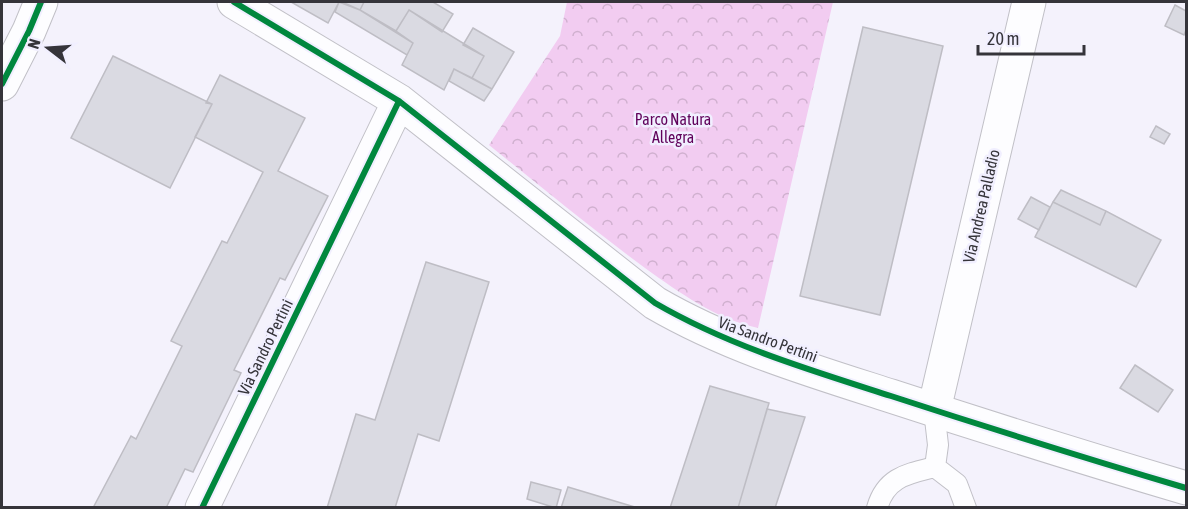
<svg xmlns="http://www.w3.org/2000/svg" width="1188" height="509" font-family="'Asap Condensed',sans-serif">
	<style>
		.park { fill: url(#park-crowns) }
		.building { fill: #dadae2; stroke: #bebdc4; stroke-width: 1.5 }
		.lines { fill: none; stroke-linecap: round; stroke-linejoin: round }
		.service-casing { stroke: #c1c0c7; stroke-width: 22 }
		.minor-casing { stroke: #c1c0c7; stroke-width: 35 }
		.service { stroke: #fdfdff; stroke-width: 20 }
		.minor { stroke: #fdfdff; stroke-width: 33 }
		.cycleway-casing { stroke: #f1efff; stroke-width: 10 }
		.cycleway { stroke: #00873e; stroke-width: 6 }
		.labels { text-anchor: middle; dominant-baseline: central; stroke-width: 5; stroke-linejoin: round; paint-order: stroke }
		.park-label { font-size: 16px; fill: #60025b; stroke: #f1efff }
		.street-label { font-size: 16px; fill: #35343a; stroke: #f1efff }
	</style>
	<defs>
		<pattern id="park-crowns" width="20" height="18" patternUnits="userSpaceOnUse" patternTransform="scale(1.5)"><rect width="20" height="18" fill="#f2ccf1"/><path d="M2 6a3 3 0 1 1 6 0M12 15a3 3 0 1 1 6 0" fill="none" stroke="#d0b0cf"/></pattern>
	</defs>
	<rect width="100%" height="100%" fill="#f4f2fc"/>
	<path class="park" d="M567,2H833L758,328C716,319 680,293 645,268C592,229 541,187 489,145L560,36Z"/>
	<path class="building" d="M291,2H339L328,23Z
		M339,2L360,10L413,43L407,55L335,12Z
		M342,2H364L360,10Z
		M364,2H433L453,14L442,32L409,10L396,31L360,10Z
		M1175,5L1186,11V30L1184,35L1165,26Z
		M409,10L484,56L472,78L454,69L444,90L402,65L413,43L396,31Z
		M863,27L943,46L880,315L800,296Z
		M473,28L514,52L492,89L472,78L484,56L463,45Z
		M113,56L212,104L170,188L71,138Z
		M454,69L492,89L484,101L449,81Z
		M220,75L305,118L278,171L328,196L285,280L280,278L234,370L241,373L193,472L185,469L166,508H93L131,436L136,439L182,346L171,341L222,241L227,243L263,172L195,137L212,104L206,103Z
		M1156,126L1170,134L1164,144L1150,137Z
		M1061,190L1106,211L1100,225L1053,202Z
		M1031,197L1050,207L1039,230L1018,219Z
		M1053,202L1100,225L1106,211L1161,240L1136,287L1035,237Z
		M426,262L489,282L439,441L418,434L395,508H327L356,414L375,420Z
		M1135,365L1173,390L1158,412L1120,388Z
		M710,386L769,403L738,508H670Z
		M767,409L805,417L775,508H738Z
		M531,482L561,490L556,508L527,499Z
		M568,487L638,508H561Z"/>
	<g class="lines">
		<defs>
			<path id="service" d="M934,410L938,445L935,467
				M935,467L957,484L966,508
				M877,508C886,477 907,474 935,467"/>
			<path id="minor" d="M234,2L399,101L655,303C729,346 810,370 891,396C989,428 1088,459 1186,488
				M2,84L29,31L41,2
				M934,410L1029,2
				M202,508L399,101"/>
		</defs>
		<use href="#service" class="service-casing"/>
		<use href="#minor" class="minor-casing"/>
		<use href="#service" class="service"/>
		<use href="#minor" class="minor"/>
		<defs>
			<path id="cycleway" d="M234,2L399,101L655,303C729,346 810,370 891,396C989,428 1088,459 1186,488
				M2,84L29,31L41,2
				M202,508L399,101"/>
		</defs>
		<use href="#cycleway" class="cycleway-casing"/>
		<use href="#cycleway" class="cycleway"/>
	</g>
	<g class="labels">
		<g class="park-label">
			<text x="673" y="119">Parco Natura<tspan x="673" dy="18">Allegra</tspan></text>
		</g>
		<g class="street-label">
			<text transform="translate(981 206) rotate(-77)">Via Andrea Palladio</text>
			<text transform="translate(768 339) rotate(20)">Via Sandro Pertini</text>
			<text transform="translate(265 347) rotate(-64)">Via Sandro Pertini</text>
		</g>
	</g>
	<rect width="1188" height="509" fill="none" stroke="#35343a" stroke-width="6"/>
	<g transform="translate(48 48) rotate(287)" stroke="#f1efff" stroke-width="4.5" paint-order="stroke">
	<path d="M0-4.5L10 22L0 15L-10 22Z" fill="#35343a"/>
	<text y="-9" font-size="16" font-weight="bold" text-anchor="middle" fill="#35343a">N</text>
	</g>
	<path d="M978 45v9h106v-9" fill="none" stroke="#35343a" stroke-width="3"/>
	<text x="987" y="45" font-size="18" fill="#35343a" stroke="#f1efff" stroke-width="4.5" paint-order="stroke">20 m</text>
</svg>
